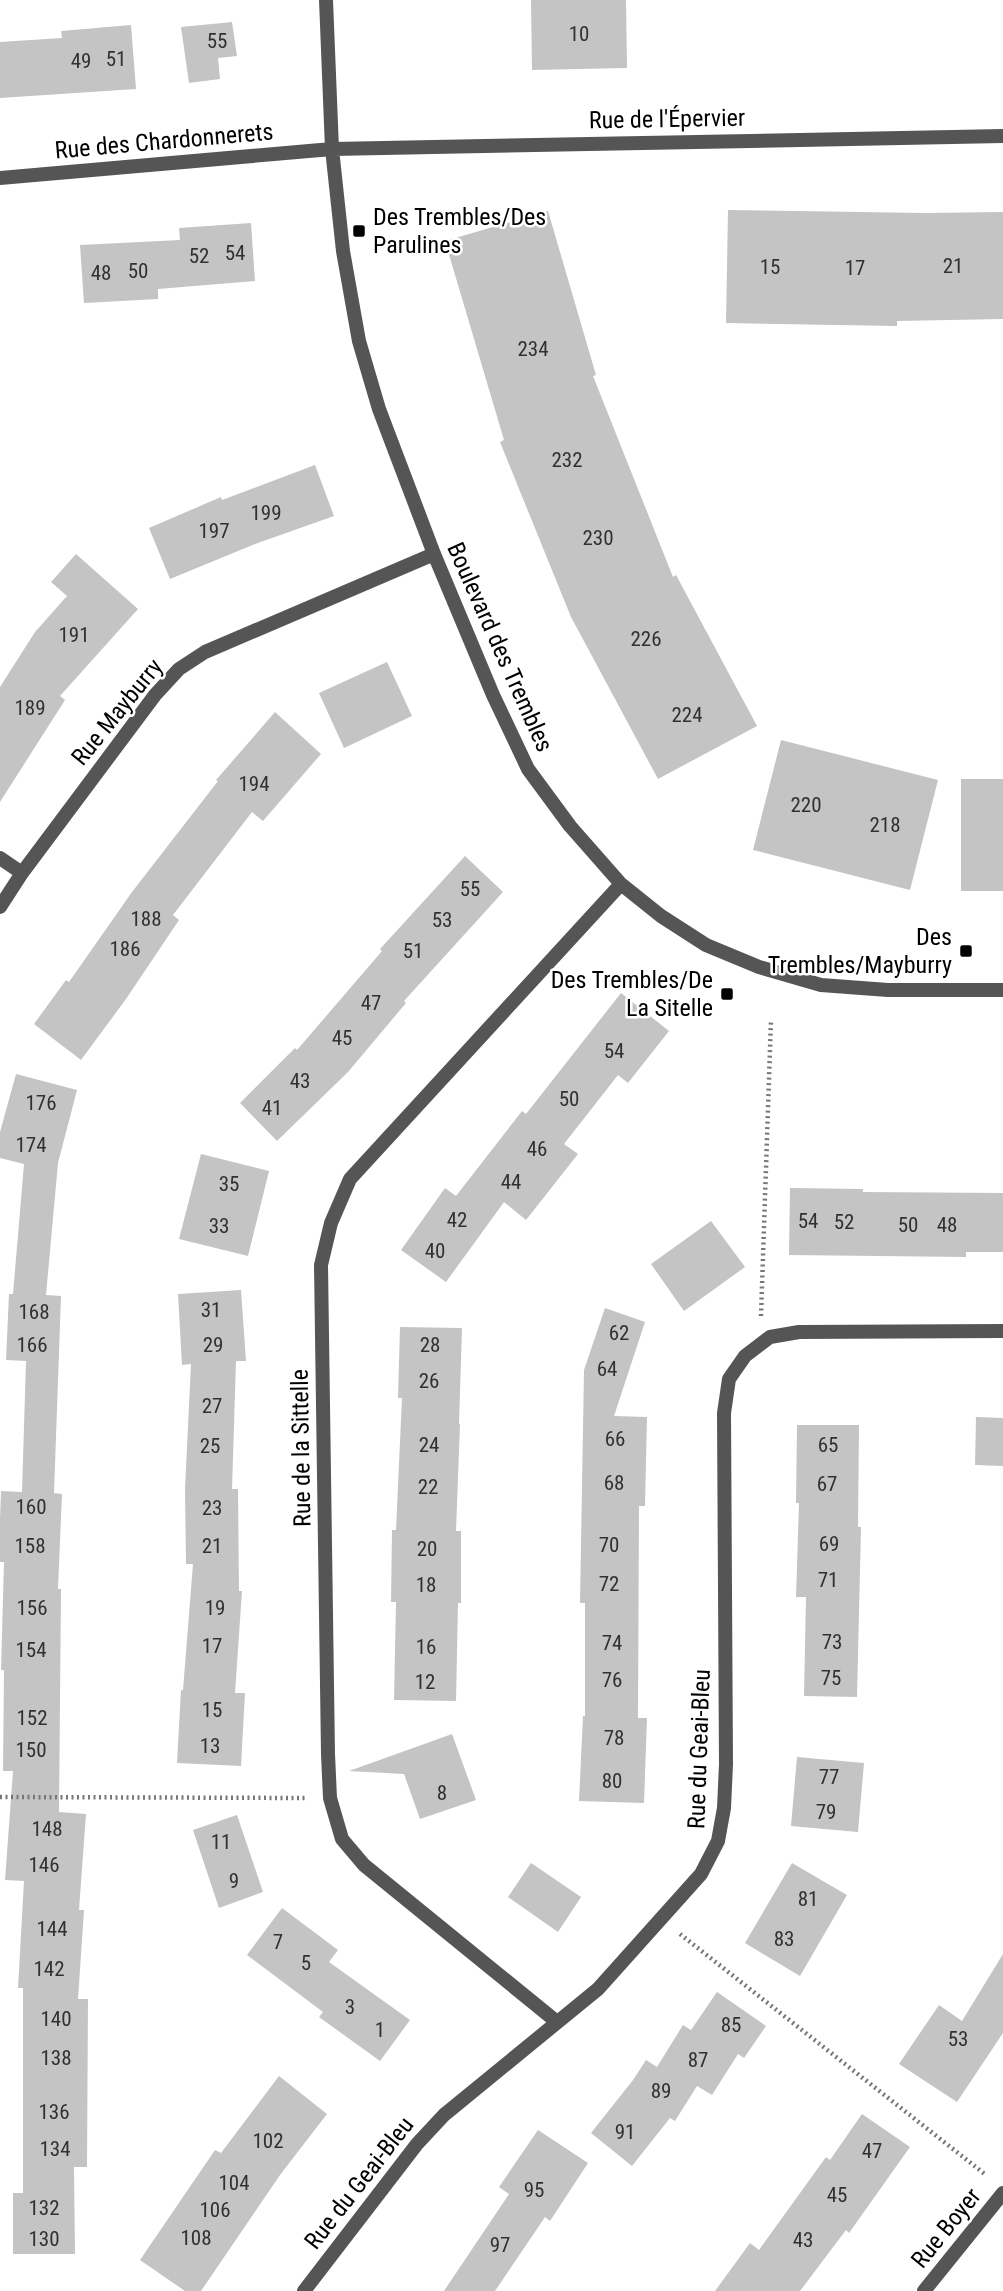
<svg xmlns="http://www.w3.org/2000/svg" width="1003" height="2291" font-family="'Roboto Condensed',sans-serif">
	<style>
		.building { fill: #c4c4c4 }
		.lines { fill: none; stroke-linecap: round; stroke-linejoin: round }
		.path { stroke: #777; stroke-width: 4.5; stroke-dasharray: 2 3.5; stroke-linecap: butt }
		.street { stroke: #555; stroke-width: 14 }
		.poi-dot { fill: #000; stroke: #fff; stroke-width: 2.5 }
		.labels { text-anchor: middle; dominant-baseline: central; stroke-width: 5; stroke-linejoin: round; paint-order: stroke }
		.number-label { font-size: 21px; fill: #313131 }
		.street-label { font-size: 24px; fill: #000; stroke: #fff }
		.poi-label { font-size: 24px; fill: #000; stroke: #fff; text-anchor: end }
	</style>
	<rect width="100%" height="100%" fill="#fff"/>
	<path class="building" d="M531,0H626L627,68L532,70Z
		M232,22L237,56L218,58L220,79L189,83L181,27Z
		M131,25L136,89L0,98V42L62,38L61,31Z
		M728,210L926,213L1003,212V319L897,321V326L726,323Z
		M548,211L596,375L593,376L673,577L676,575L757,726L658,779L571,617L500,442L504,440L445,241Z
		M251,223L255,281L158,289V299L84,303L80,245L180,240L179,228Z
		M315,465L334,516L255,544L170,579L149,528L221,497L222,500Z
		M76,554L138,609L60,696L65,700L0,802V687L35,632L67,596L51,582Z
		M387,662L412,716L344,748L319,693Z
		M275,712L321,754L263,821L252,812L173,915L179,920L126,999L81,1060L34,1024L66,980L69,982L132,892L218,781L216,780Z
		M781,740L938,780L910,890L753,850Z
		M961,779H1003V891H961Z
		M465,856L503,892L404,1001L406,1003L348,1072L277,1141L240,1103L295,1048L297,1050L382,951L380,949Z
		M621,993L669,1031L628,1083L618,1075L564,1144L578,1154L526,1220L504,1202L446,1282L401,1250L445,1188L456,1196L522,1111L526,1114Z
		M16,1074L77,1090L58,1163L46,1295L61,1296L54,1493L62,1494L58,1589H61L59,1812L86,1814L79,1910H84L78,1999H88L87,2167H74L75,2254H13V2193H23V1988H18L24,1881L5,1880L13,1771H3L4,1670H1L4,1562H0V1520L1,1491L22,1492L26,1361L6,1360L9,1294H13L24,1164L0,1158V1132Z
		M201,1154L269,1171L248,1256L179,1239Z
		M790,1188L863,1189V1192L1003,1193V1252H966V1257L789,1255Z
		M711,1221L745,1267L684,1311L651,1264Z
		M241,1290L246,1361H236L232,1489H238L239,1591H242L235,1693H245L241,1766L177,1763L181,1690H183L193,1564H186L185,1489L191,1364L182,1365L178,1294Z
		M605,1308L645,1322L614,1416L647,1417L645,1506H639L638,1718H647L644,1803L579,1801L583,1716H585V1603H580L584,1370Z
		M400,1327L462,1328L459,1424H460L456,1531H461V1603H458L456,1701L394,1700L396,1602H391L392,1530H396L402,1398H398Z
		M976,1417L1003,1418V1466L975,1465Z
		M797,1425H859L858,1527H861L857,1697L804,1696L806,1597H796L799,1503H796Z
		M452,1734L476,1800L420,1819L404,1774L349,1771Z
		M797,1757L864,1763L858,1832L791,1826Z
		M237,1815L263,1892L219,1908L193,1830Z
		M531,1863L581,1897L558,1932L508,1897Z
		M792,1863L847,1895L800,1976L745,1943Z
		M282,1908L338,1950L329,1962L410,2020L380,2061L319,2017L323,2012L247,1955Z
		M1003,1954V2033L957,2102L899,2064L939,2005L962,2021Z
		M717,1992L766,2026L744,2058L738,2054L712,2095L697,2086L675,2121L670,2118L632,2166L591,2133L633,2080L646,2060L657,2067L683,2025L691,2030Z
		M279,2076L327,2114L280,2175L201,2291H185L140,2260L215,2150L221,2153Z
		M862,2114L910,2147L849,2233L846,2230L800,2291H715L750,2243L759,2250L826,2157L830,2160Z
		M538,2130L588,2163L550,2221L545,2217L495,2291H444L509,2194L499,2187Z"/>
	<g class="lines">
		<path class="path" d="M761,1316L771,1020
			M0,1797L305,1798
			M680,1934L986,2175"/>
		<path class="street" d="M326,0L332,149L343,251L359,341L379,409L434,554L493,695L528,769L570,826L621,884L661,916L706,945L759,967L821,985L888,990H1003
			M0,178L332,149L1003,136
			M0,858L22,873
			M0,907L22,873L155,695L179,669L205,652L434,554
			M557,2022L364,1865L342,1839L330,1798L328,1754L321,1265L331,1223L350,1179L621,884
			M304,2291L417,2144L444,2115L598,1989L701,1874L718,1841L724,1808L726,1764L724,1413L729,1379L745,1356L770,1337L799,1332L1003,1331
			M924,2291L1003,2193"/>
	</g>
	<g class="poi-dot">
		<rect x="352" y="224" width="14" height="14" rx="3.5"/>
		<rect x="959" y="944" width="14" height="14" rx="3.5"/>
		<rect x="720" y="987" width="14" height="14" rx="3.5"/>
	</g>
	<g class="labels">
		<g class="number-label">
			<text x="579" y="34">10</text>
			<text x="217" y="41">55</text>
			<text x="116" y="59">51</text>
			<text x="81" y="61">49</text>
			<text x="235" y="253">54</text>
			<text x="199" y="256">52</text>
			<text x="953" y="266">21</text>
			<text x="770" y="267">15</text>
			<text x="855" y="268">17</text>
			<text x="138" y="271">50</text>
			<text x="101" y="273">48</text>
			<text x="533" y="349">234</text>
			<text x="567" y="460">232</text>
			<text x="266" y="513">199</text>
			<text x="214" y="531">197</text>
			<text x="598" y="538">230</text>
			<text x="74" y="635">191</text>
			<text x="646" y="639">226</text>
			<text x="30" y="708">189</text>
			<text x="687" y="715">224</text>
			<text x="254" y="784">194</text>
			<text x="806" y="805">220</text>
			<text x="885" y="825">218</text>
			<text x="470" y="889">55</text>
			<text x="146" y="919">188</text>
			<text x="442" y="920">53</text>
			<text x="125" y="949">186</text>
			<text x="413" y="951">51</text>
			<text x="371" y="1003">47</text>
			<text x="342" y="1038">45</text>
			<text x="614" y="1051">54</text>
			<text x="300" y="1081">43</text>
			<text x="569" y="1099">50</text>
			<text x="41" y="1103">176</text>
			<text x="272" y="1108">41</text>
			<text x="31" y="1145">174</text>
			<text x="537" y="1149">46</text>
			<text x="511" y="1182">44</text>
			<text x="229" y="1184">35</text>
			<text x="457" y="1220">42</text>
			<text x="808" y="1221">54</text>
			<text x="844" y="1222">52</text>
			<text x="908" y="1225">50</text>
			<text x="947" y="1225">48</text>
			<text x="219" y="1226">33</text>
			<text x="435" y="1251">40</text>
			<text x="211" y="1310">31</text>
			<text x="34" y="1312">168</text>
			<text x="619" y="1333">62</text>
			<text x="32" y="1345">166</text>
			<text x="213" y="1345">29</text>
			<text x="430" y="1345">28</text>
			<text x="607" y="1369">64</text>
			<text x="429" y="1381">26</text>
			<text x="212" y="1406">27</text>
			<text x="615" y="1439">66</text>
			<text x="429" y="1445">24</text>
			<text x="828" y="1445">65</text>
			<text x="210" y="1446">25</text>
			<text x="614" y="1483">68</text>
			<text x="827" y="1484">67</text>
			<text x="428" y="1487">22</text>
			<text x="31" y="1507">160</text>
			<text x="212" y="1508">23</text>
			<text x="829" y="1544">69</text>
			<text x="609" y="1545">70</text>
			<text x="30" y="1546">158</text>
			<text x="212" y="1546">21</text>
			<text x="427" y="1549">20</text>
			<text x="828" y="1580">71</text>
			<text x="609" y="1584">72</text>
			<text x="426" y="1585">18</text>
			<text x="32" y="1608">156</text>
			<text x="215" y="1608">19</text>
			<text x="832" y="1642">73</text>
			<text x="612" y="1643">74</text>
			<text x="212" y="1646">17</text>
			<text x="426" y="1647">16</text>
			<text x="31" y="1650">154</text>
			<text x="831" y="1678">75</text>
			<text x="612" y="1680">76</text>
			<text x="425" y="1682">12</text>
			<text x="212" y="1710">15</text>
			<text x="32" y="1718">152</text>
			<text x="614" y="1738">78</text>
			<text x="210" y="1746">13</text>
			<text x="31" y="1750">150</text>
			<text x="829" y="1777">77</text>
			<text x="612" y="1781">80</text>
			<text x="442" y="1793">8</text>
			<text x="826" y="1812">79</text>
			<text x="47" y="1829">148</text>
			<text x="221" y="1842">11</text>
			<text x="44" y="1865">146</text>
			<text x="234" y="1881">9</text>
			<text x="808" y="1899">81</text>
			<text x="52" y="1929">144</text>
			<text x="784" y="1939">83</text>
			<text x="278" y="1942">7</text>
			<text x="306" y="1963">5</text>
			<text x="49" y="1969">142</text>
			<text x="350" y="2007">3</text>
			<text x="56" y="2019">140</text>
			<text x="731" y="2025">85</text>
			<text x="380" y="2030">1</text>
			<text x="958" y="2039">53</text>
			<text x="56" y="2058">138</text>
			<text x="698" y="2060">87</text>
			<text x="661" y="2091">89</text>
			<text x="54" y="2112">136</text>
			<text x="625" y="2132">91</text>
			<text x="268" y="2141">102</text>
			<text x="55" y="2149">134</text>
			<text x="872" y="2151">47</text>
			<text x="234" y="2183">104</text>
			<text x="534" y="2190">95</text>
			<text x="837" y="2195">45</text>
			<text x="44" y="2208">132</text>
			<text x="215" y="2210">106</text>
			<text x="196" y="2238">108</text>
			<text x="44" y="2239">130</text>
			<text x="803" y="2240">43</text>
			<text x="500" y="2245">97</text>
		</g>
		<g class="street-label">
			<text transform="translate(667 119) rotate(-1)">Rue de l'Épervier</text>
			<text transform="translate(164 141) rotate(-5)">Rue des Chardonnerets</text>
			<text transform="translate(500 647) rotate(66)">Boulevard des Trembles</text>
			<text transform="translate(117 712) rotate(-51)">Rue Mayburry</text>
			<text transform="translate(301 1448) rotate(-91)">Rue de la Sittelle</text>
			<text transform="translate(699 1749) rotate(-88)">Rue du Geai-Bleu</text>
			<text transform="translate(359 2183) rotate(-52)">Rue du Geai-Bleu</text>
			<text transform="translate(946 2228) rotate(-51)">Rue Boyer</text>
		</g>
		<g class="poi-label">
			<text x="373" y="217" text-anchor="start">Des Trembles/Des<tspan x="373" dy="28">Parulines</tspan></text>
			<text x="952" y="937">Des<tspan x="952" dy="28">Trembles/Mayburry</tspan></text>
			<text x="713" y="980">Des Trembles/De<tspan x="713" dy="28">La Sitelle</tspan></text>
		</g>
	</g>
</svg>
